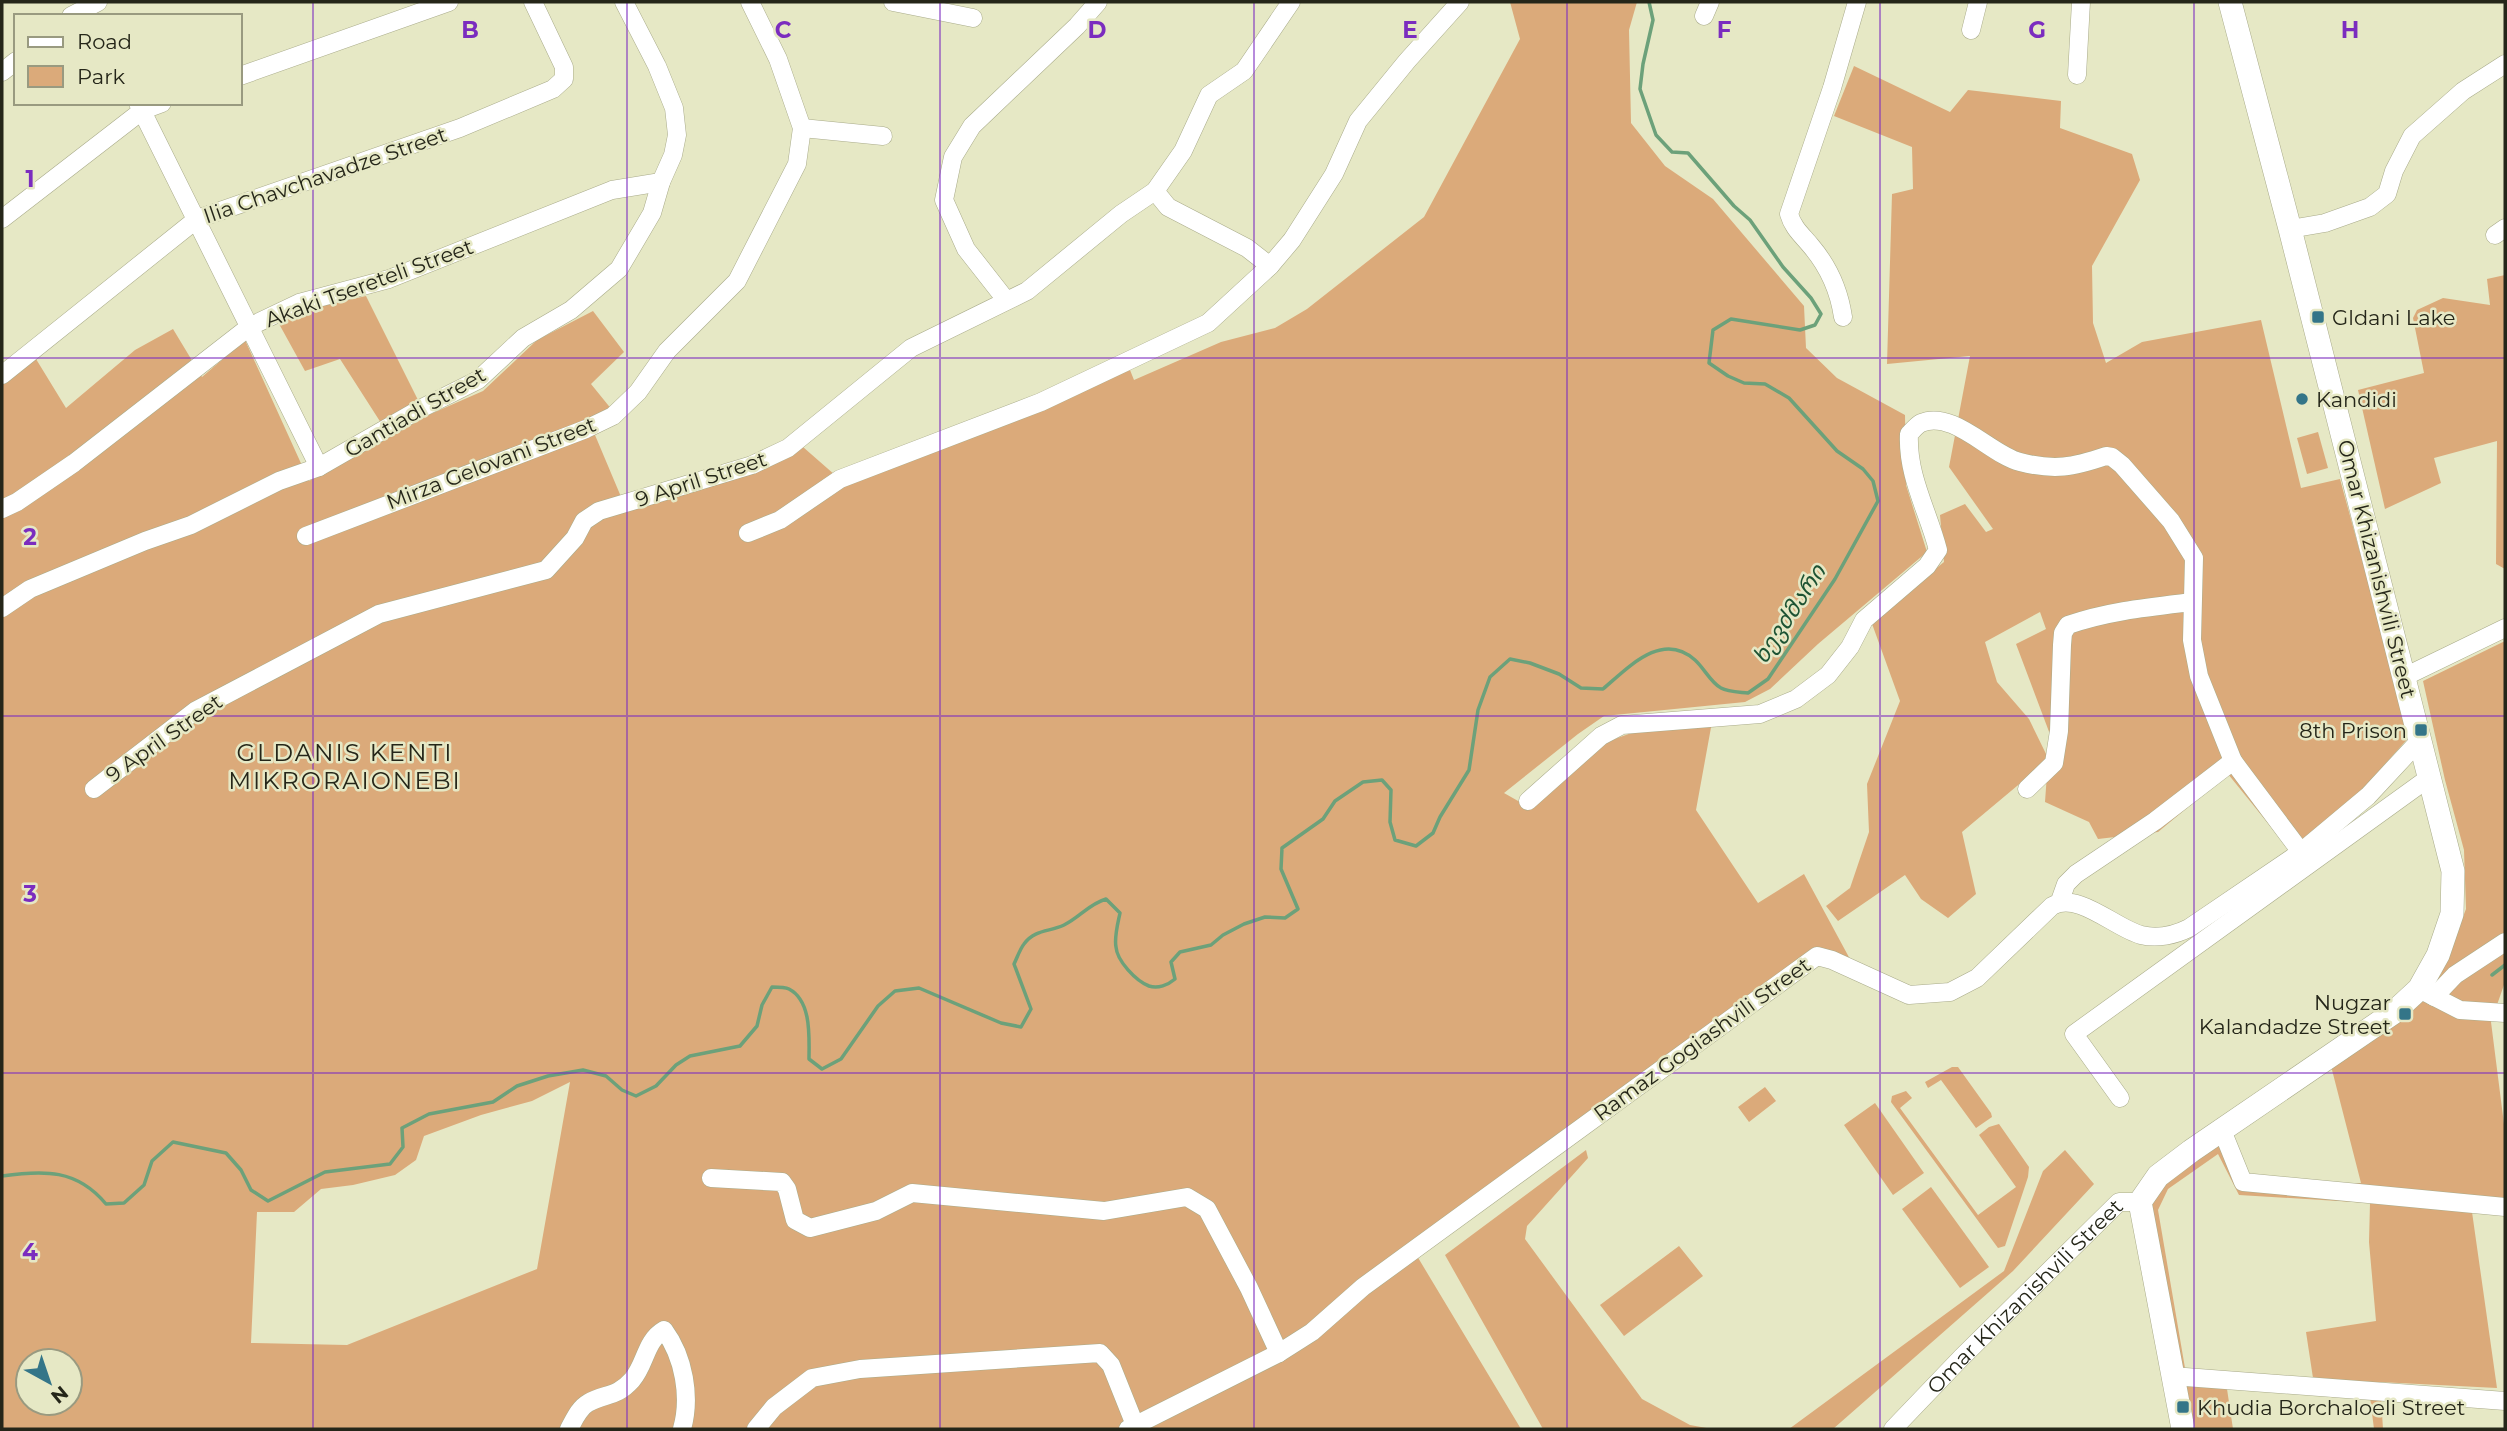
<svg xmlns="http://www.w3.org/2000/svg" width="2507" height="1431" font-family="Montserrat,'Noto Sans Georgian',sans-serif">
	<style>
		.green { fill: #dbaa7a; fill-rule: evenodd }
		.lines { fill: none; stroke-linecap: round; stroke-linejoin: round }
		.stream { stroke: #6ca17a; stroke-width: 3.5 }
		.minor-casing { stroke: #a9ab8a; stroke-width: 19 }
		.major-casing { stroke: #a9ab8a; stroke-width: 24 }
		.minor { stroke: #fff; stroke-width: 18 }
		.major { stroke: #fff; stroke-width: 23 }
		.grid { fill: none; stroke: #7b2cbf; stroke-width: 2; stroke-opacity: 0.55 }
		.poi-dot { fill: #347588; stroke: #e6e8c5; stroke-width: 2.5 }
		.labels { text-anchor: middle; dominant-baseline: central; stroke-width: 5; stroke-linejoin: round; paint-order: stroke }
		.street-label { font-size: 21px; fill: #252619; stroke: #e6e8c5 }
		.poi-label { font-size: 21px; fill: #252619; stroke: #e6e8c5; text-anchor: start }
		.water-label { font-size: 23px; font-style: italic; fill: #1d5333; stroke: #e6e8c5 }
		.quarter-label { font-size: 24px; letter-spacing: 2px; fill: #252619; stroke: #e6e8c5 }
		.grid-label { font-size: 23px; text-anchor: middle; font-weight: bold; fill: #7b2cbf; stroke: #e6e8c5; stroke-width: 5; stroke-linejoin: round; paint-order: stroke }
	</style>
	<rect width="100%" height="100%" fill="#e6e8c5"/>
	<path class="green" d="M1510,2H1637L1629,30L1631,123L1665,166L1713,199L1804,306L1806,348L1837,378L1905,415L1906,485L1927,552L1818,644L1770,689L1745,702L1604,716L1578,734L1504,793L1527,806L1598,745L1651,726L1712,722L1696,810L1758,903L1804,874L1851,961L1815,951L1411,1246L1521,1429H1144L1198,1391L1119,1426V1429H2V385L36,359L66,408L135,350L173,329L202,377L245,340L309,481L390,437L340,359L305,371L278,322L326,305L366,296L426,416L483,391L537,340L593,311L624,352L591,384L621,421L595,435L627,511L758,472L803,447L843,482L1008,422L1130,370L1134,380L1221,342L1275,328L1307,309L1424,217L1520,39ZM570,1082L537,1269L347,1345L251,1343L257,1212H294L321,1189L353,1185L395,1175L416,1160L424,1136L481,1115L532,1101ZM28,1361H70V1403H28Z
		M1854,66L1950,112L1968,90L2061,101L2060,128L2132,154L2140,180L2092,266L2093,323L2106,363L2142,342L2261,320L2301,488L2340,479L2410,736L2357,796L2292,853L2228,774L2158,832L2098,839L2089,822L2045,802L2048,760L1962,832L1976,894L1948,918L1921,899L1905,875L1838,921L1826,906L1850,888L1869,832L1867,784L1900,701L1871,621L1944,562L1940,515L1965,504L1986,532L1993,529L1949,467L1970,356L1887,364L1892,194L1913,189L1912,147L1834,116ZM2040,612L2046,629L2016,644L2051,737L2048,758L2029,719L1997,682L1985,642Z
		M2505,275V569L2496,564L2497,441L2434,458L2441,483L2385,509L2358,390L2424,373L2413,318L2417,310L2443,298L2490,305L2487,279Z
		M2318,432L2328,468L2307,474L2297,438Z
		M2505,641V982L2491,1022L2505,1132V1216L2472,1212L2497,1388L2380,1382L2383,1429H2374L2370,1397L2227,1389L2233,1429H2192L2146,1203L2157,1187L2222,1141L2241,1189L2361,1183L2331,1066L2412,1009L2441,974L2466,909L2464,850L2445,780L2423,681ZM2218,1154L2239,1195L2370,1203L2369,1242L2376,1321L2306,1332L2313,1378L2185,1368L2158,1210L2168,1189Z
		M1952,1067H1958L1991,1113L1992,1117L1976,1128L1941,1080L1928,1088L1925,1082Z
		M1765,1087L1776,1101L1749,1122L1738,1107Z
		M1906,1091L1912,1098L1900,1108L1978,1215L2016,1187L1979,1135L1989,1127L1999,1124L2029,1167L2028,1177L2005,1246L1998,1248L1891,1102L1892,1096Z
		M1875,1103L1924,1173L1893,1195L1844,1125Z
		M1586,1150L1588,1158L1527,1226L1525,1239L1642,1399L1690,1425L1712,1429H1543L1445,1255Z
		M2065,1150L2094,1184L2013,1271L1833,1429H1789L2004,1271L2043,1171Z
		M1931,1187L1989,1267L1960,1288L1902,1209Z
		M1679,1246L1703,1276L1624,1336L1600,1305Z"/>
	<g class="lines">
		<path class="stream" d="M2492,975L2505,965
			M2,1176C44,1170 77,1169 106,1204L124,1203L144,1185L152,1161L173,1142L226,1153L241,1170L251,1190L268,1201L325,1172L390,1164L403,1147L402,1128L429,1114L493,1102L517,1086L548,1076L583,1070L606,1076L622,1090L636,1096L656,1086L676,1065L690,1056L740,1046L757,1026L762,1005L772,987C777,987 785,987 789,989C812,1001 809,1038 809,1059L822,1069L841,1059L878,1006L895,991L919,988L1001,1023L1021,1027L1031,1009L1014,964C1017,958 1020,949 1024,944C1035,929 1050,932 1064,925C1080,917 1089,904 1106,899L1120,913C1118,923 1114,937 1116,947C1117,961 1136,981 1149,986C1158,989 1168,985 1175,979L1171,962L1180,952L1211,945L1223,935L1244,924L1265,917L1285,918L1298,909L1281,869L1282,848L1323,819L1335,801L1363,782L1382,780L1391,790L1390,822L1395,840L1416,846L1433,833L1440,817L1469,770L1478,710L1490,677L1510,659L1530,663L1559,674L1581,688L1603,689C1628,668 1662,630 1695,660C1704,668 1711,683 1721,688C1728,692 1740,692 1748,693L1768,679L1835,579L1878,501L1873,481L1863,469L1837,451L1789,398L1765,384L1744,383L1728,376L1709,363L1713,330L1731,319L1800,330L1815,325L1821,314L1811,298L1783,267L1750,220L1734,206L1688,153L1672,152L1656,135L1640,89L1643,64L1653,20L1649,2"/>
		<defs>
			<g id="minor">
				<path d="M893,2L973,18"/>
				<path d="M71,16L98,2"/>
				<path d="M1704,16L1710,2"/>
				<path d="M1971,30L1978,2"/>
				<path d="M2,72L16,61"/>
				<path d="M2077,75L2081,2"/>
				<path d="M240,76L449,2"/>
				<path d="M138,103L319,467"/>
				<path d="M802,128L883,136"/>
				<path d="M1155,191L1168,207L1247,248L1270,266L1292,240L1334,174L1358,121L1407,61L1460,2"/>
				<path d="M2,219L143,110L162,103"/>
				<path d="M2290,229L2325,223L2370,207L2387,194L2394,171L2412,136L2463,91L2505,64"/>
				<path d="M2495,235L2505,228"/>
				<path d="M1006,300L966,249L944,200L953,157L972,126L1077,26L1098,2"/>
				<path d="M1843,317C1839,290 1828,266 1811,246C1802,235 1793,228 1789,214L1832,88L1857,2"/>
				<path d="M2,375L197,219L460,128L553,89L564,79V67L533,2"/>
				<path d="M2,509L17,502L74,463L249,327L299,303L389,279L612,190L661,182"/>
				<path d="M748,533L780,520L840,479L1041,402L1208,323L1270,266"/>
				<path d="M306,536L586,429L613,416L638,392L667,351L737,281L797,164L802,128L778,59L750,2"/>
				<path d="M2,608L30,589L145,541L191,525L279,481L319,467L420,409L478,380L523,338L571,310L619,269L652,213L661,182L673,155L677,135L674,108L657,66L624,2"/>
				<path d="M2404,677L2505,628"/>
				<path d="M94,789L195,711L379,614L546,570L575,538L584,521L599,511L752,465L788,448L911,348L1027,291L1121,214L1155,191L1183,151L1209,95L1244,71L1291,2"/>
				<path d="M2027,789L2054,763L2059,731L2062,645L2063,633L2068,625C2108,611 2150,607 2192,602"/>
				<path d="M1528,801L1601,736L1622,725L1760,714L1796,699L1828,675L1850,647L1864,620L1927,566L1938,550C1928,511 1907,476 1909,434C1912,431 1917,425 1921,423C1953,409 1991,455 2020,462C2055,471 2073,467 2106,456L2112,457L2122,465L2171,521L2194,558L2192,640L2199,676L2233,761L2301,852"/>
				<path d="M2060,901L2066,884L2076,874L2155,821L2233,761"/>
				<path d="M2419,989L2460,1010L2505,1013"/>
				<path d="M2434,997L2455,975L2505,942"/>
				<path d="M2120,1098L2074,1034L2430,777"/>
				<path d="M2222,1130L2243,1182L2505,1207"/>
				<path d="M711,1178L782,1182L787,1189L795,1220L810,1228L876,1211L912,1193L1104,1211L1187,1197L1207,1209L1249,1288L1279,1353"/>
				<path d="M2172,1376L2505,1401"/>
				<path d="M569,1429C574,1420 579,1408 588,1403C605,1393 616,1398 632,1380C646,1364 645,1341 664,1330C684,1357 691,1397 682,1429"/>
				<path d="M756,1429L774,1407L812,1378L860,1369L1100,1353L1111,1365L1135,1425"/>
				<path d="M1128,1429L1279,1353L1312,1332L1363,1287L1817,956L1832,960L1909,995L1950,992L1977,978L2052,906C2078,891 2115,928 2141,935C2157,939 2175,935 2189,928L2301,852L2368,796L2420,740"/>
				<path id="s1" d="M1893,1429L1961,1358L2119,1202H2140"/>
			</g>
			<path id="major" d="M2183,1429L2140,1202L2158,1176L2191,1151L2393,1013L2419,989L2438,955L2452,914L2453,871L2290,229L2230,2"/>
		</defs>
		<use href="#minor" class="minor-casing"/>
		<use href="#major" class="major-casing"/>
		<use href="#minor" class="minor"/>
		<use href="#major" class="major"/>
	</g>
	<path class="grid" d="M313,2V1429M627,2V1429M940,2V1429M1254,2V1429M1567,2V1429M1880,2V1429M2194,2V1429M2,358H2505M2,716H2505M2,1073H2505"/>
	<g class="poi-dot">
		<rect x="2311" y="310" width="14" height="14" rx="3.5"/>
		<circle cx="2302" cy="399" r="7"/>
		<rect x="2414" y="723" width="14" height="14" rx="3.5"/>
		<rect x="2398" y="1007" width="14" height="14" rx="3.5"/>
		<rect x="2176" y="1400" width="14" height="14" rx="3.5"/>
	</g>
	<g class="labels">
		<g class="street-label">
			<text transform="translate(325 175) rotate(-19)">Ilia Chavchavadze Street</text>
			<text transform="translate(369 283) rotate(-20)">Akaki Tsereteli Street</text>
			<text transform="translate(415 412) rotate(-30)">Gantiadi Street</text>
			<text transform="translate(491 463) rotate(-21)">Mirza Gelovani Street</text>
			<text transform="translate(701 479) rotate(-18)">9 April Street</text>
			<text transform="translate(2377 569) rotate(76)">Omar Khizanishvili Street</text>
			<text transform="translate(164 738) rotate(-35)">9 April Street</text>
			<text transform="translate(1702 1039) rotate(-36)">Ramaz Gogiashvili Street</text>
			<text stroke="none"><textPath href="#s1" startOffset="187">Omar Khizanishvili Street</textPath></text>
		</g>
		<g class="poi-label">
			<text x="2332" y="317">Gldani Lake</text>
			<text x="2316" y="399">Kandidi</text>
			<text x="2407" y="730" text-anchor="end">8th Prison</text>
			<text x="2391" y="1002" text-anchor="end">Nugzar<tspan x="2391" dy="24">Kalandadze Street</tspan></text>
			<text x="2197" y="1407">Khudia Borchaloeli Street</text>
		</g>
		<g class="water-label">
			<text transform="translate(1789 614) rotate(-57)">ხევძმარი</text>
		</g>
		<g class="quarter-label">
			<text x="345" y="752">GLDANIS KENTI<tspan x="345" dy="28">MIKRORAIONEBI</tspan></text>
		</g>
	</g>
	<g class="grid-label">
		<text x="470" y="38">B</text>
		<text x="783" y="38">C</text>
		<text x="1097" y="38">D</text>
		<text x="1410" y="38">E</text>
		<text x="1724" y="38">F</text>
		<text x="2037" y="38">G</text>
		<text x="2350" y="38">H</text>
		<text x="30" y="187">1</text>
		<text x="30" y="545">2</text>
		<text x="30" y="902">3</text>
		<text x="30" y="1260">4</text>
	</g>
	<rect width="2507" height="1431" fill="none" stroke="#252619" stroke-width="7"/>
	<rect x="14" y="14" width="228" height="91" fill="#e6e8c5" stroke="#999a80" stroke-width="2"/>
	<rect x="28" y="37" width="35" height="10" fill="#ffffff" stroke="#999a80" stroke-width="2"/>
	<text x="77" y="49" font-size="21" fill="#252619">Road</text>
	<rect x="28" y="66" width="35" height="21" fill="#dbaa7a" stroke="#999a80" stroke-width="2"/>
	<text x="77" y="84" font-size="21" fill="#252619">Park</text>
	<g transform="translate(49 1382) rotate(140)"><circle r="33" fill="#e6e8c5" stroke="#999a80" stroke-width="2"/>
	<path d="M0-5L12 26L0 18L-12 26Z" fill="#347588"/>
	<text y="-10" font-size="19" font-weight="bold" text-anchor="middle" fill="#252619">N</text>
	</g>
</svg>
